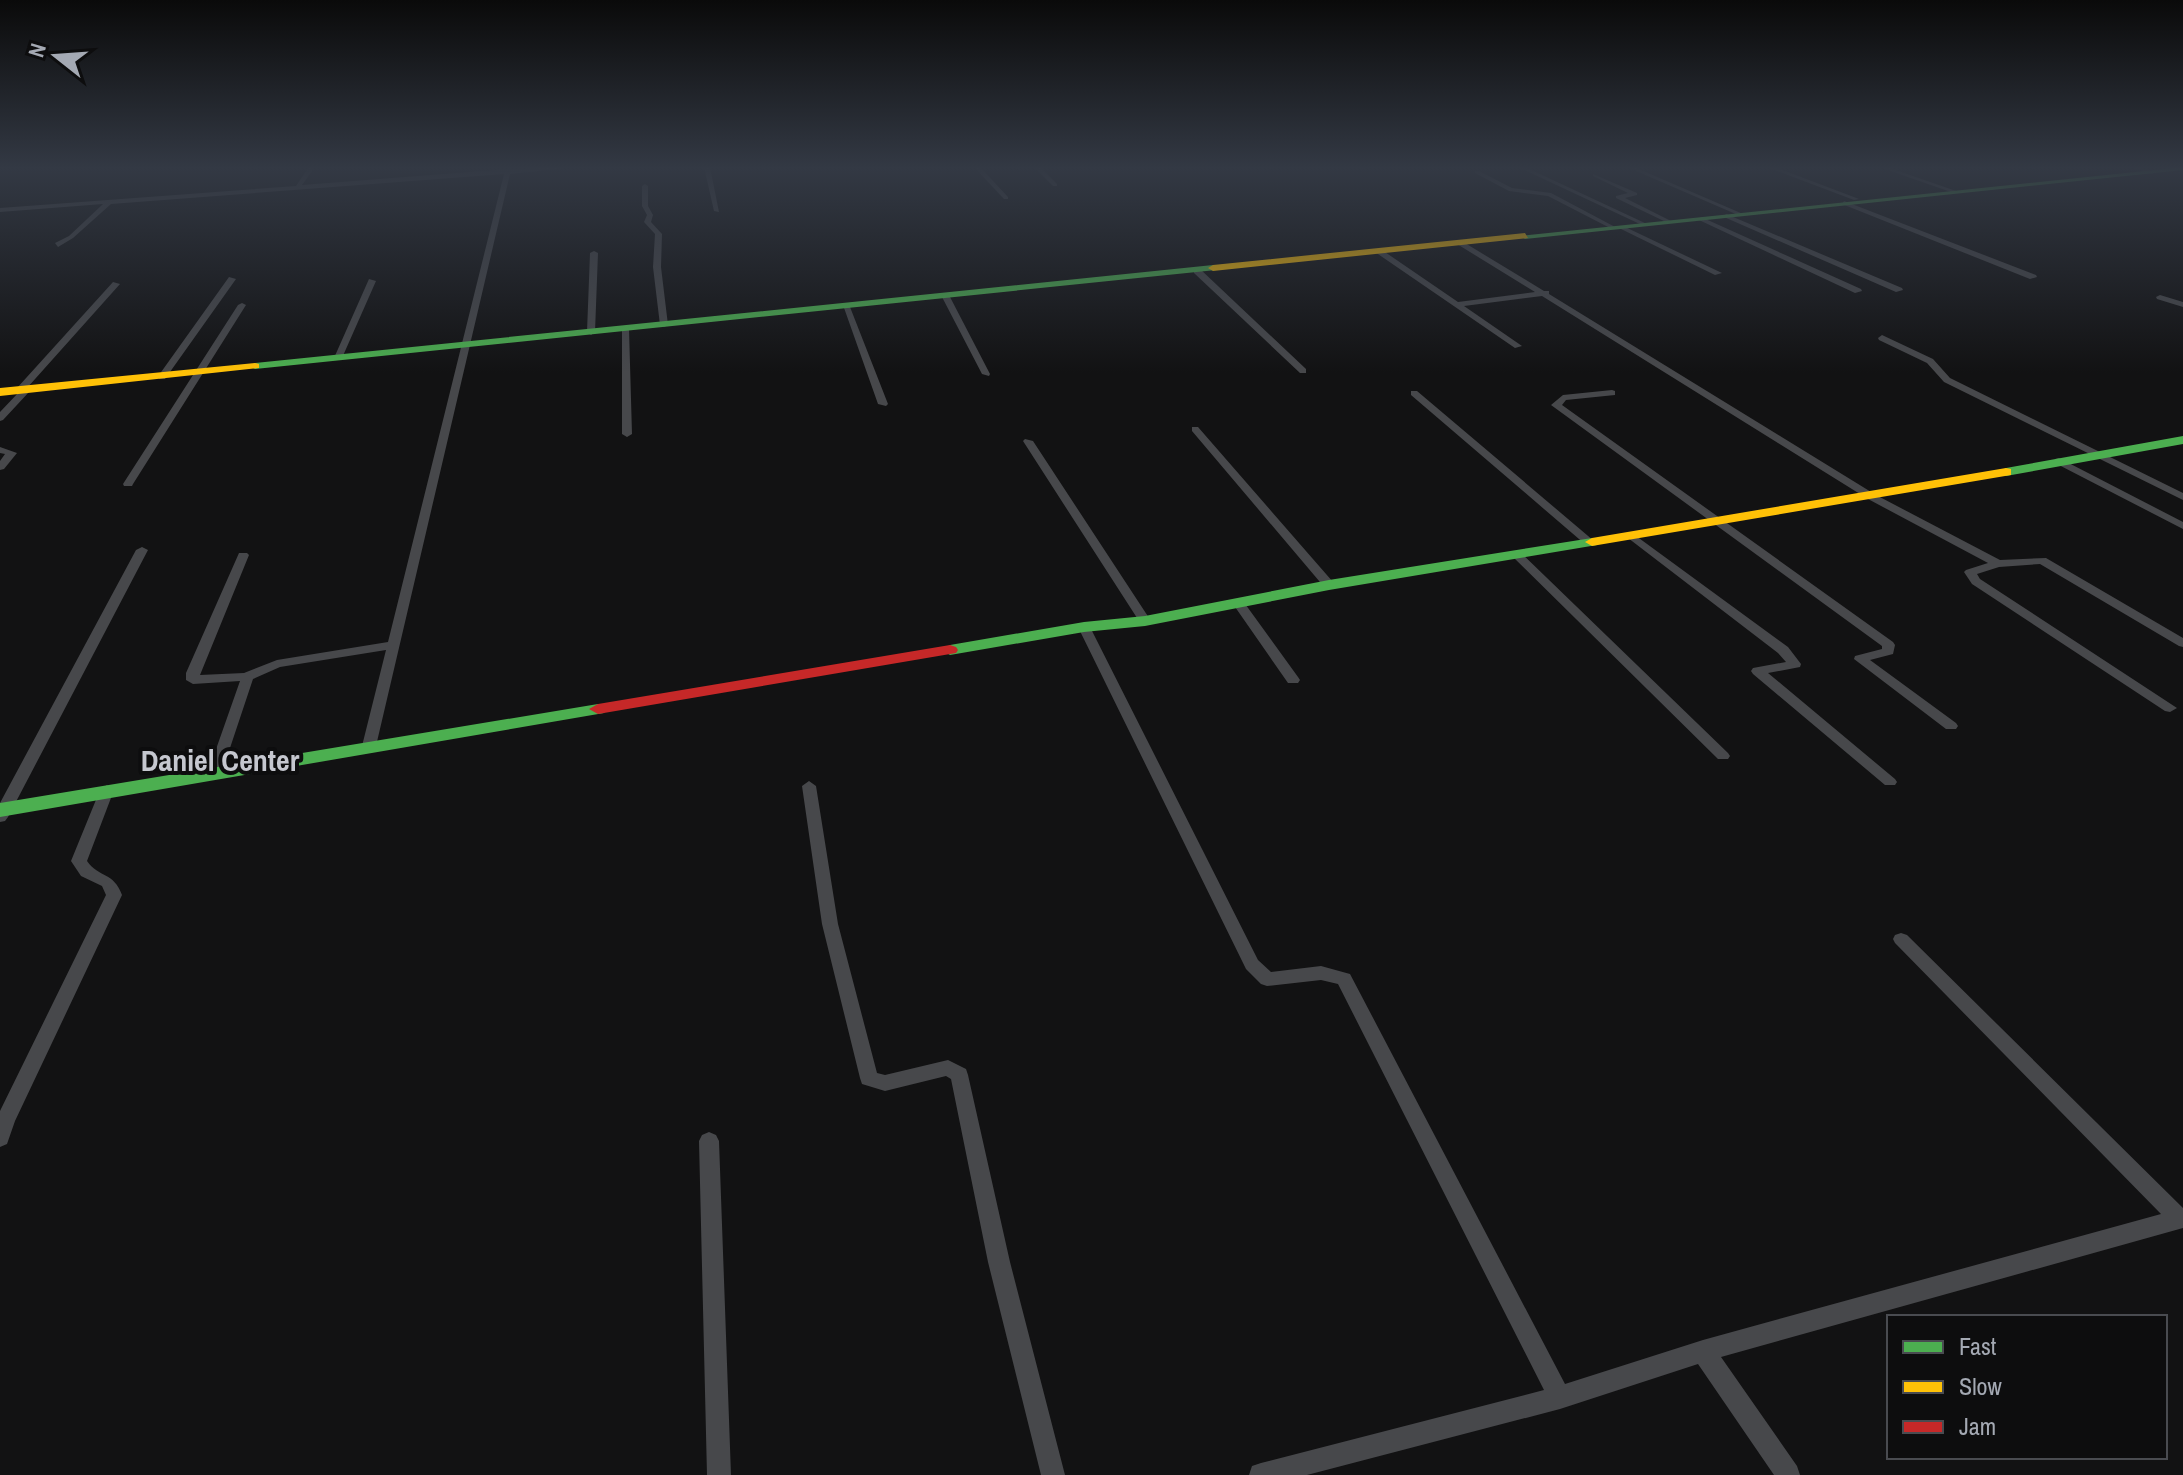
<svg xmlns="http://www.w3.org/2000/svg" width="2183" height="1475" font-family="'Archivo Narrow',sans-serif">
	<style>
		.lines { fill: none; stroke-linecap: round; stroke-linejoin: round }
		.street { fill: #47484b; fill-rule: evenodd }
		.fast { fill: #4caf50; fill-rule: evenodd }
		.slow { fill: #ffc107; fill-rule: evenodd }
		.jam { fill: #c62828; fill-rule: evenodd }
		.labels { text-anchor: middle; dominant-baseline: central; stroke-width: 8; stroke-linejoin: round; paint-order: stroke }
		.quarter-label { font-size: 30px; font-weight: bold; fill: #c5c7cf; stroke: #0d0d0e }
	</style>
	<rect width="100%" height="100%" fill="#121213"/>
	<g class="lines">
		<path class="street" d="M309,167H315L302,185L508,169L577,167L510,174L376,746L369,750L362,746L386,650L280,667L253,679L222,772L215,777L208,772L240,681L193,684L186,680V673L239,553H247L249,555L200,675L244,673L277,660L388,642L504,174L111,204L73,238L58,247L55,243L69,236L103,204L0,212V208L296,186Z
			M704,167H710L719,212L714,211Z
			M974,167H980L1008,197V199H1004Z
			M1034,167H1040L1057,184V186H1053Z
			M1357,167H1365L1362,169Z
			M1518,167H1525L1647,224L1642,225Z
			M1627,167H1634L1743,214L1738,215Z
			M1767,167H1775L1859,199L1854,200Z
			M1879,167H1887L1956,191L1951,192Z
			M2130,167H2139L2155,172L2152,174Z
			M1475,171H1479L1512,188L1551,193L1617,228L1612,229L1548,196L1509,191L1475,173Z
			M1593,174L1637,193V195L1625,198L1671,221L1666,222L1616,198V196L1628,193L1593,176Z
			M645,184L648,186V206L653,215L651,222L662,234L661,267L668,325L664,327L660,325L653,267L655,234L644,222L647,215L642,206V186Z
			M1844,201L2036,275L2037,277L2030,279L1842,204Z
			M1726,214L1902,288L1903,290L1896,292L1724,217Z
			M1701,217L1861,289L1862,291L1855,293L1699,220Z
			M1619,226H1623L1722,273L1715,275L1619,228Z
			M1460,240L1544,291H1549V294L1876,495L2000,560L2046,558L2183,638V647L2179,646L2040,564L1999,567L1977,574L1980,579L2177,708L2170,712L2165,711L1972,584L1964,572L1966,570L1988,563L1868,499L1542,296L1464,306L1522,346L1515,348L1375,252L1382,250L1458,302L1535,292L1457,244Z
			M594,251L598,253L595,332L591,335L587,332L590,253Z
			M1194,269H1200L1306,369V373H1300L1194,273Z
			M229,277L236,279L165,379H159V375Z
			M369,279L376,281L342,358L335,360L334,358Z
			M113,282L120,284L27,388L31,390L29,392L3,420L0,421V412L19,392L15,390L17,388Z
			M943,295L950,297L990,374L989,376L982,374L942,297Z
			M2160,295L2183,302V307L2157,299L2156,297Z
			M242,303L246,305L133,484L132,486H124L123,484L238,305Z
			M843,305L850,307L888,404L886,406L878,404Z
			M622,327L629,329L632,434L627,437L622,434Z
			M1882,335L1933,359L1950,378L2183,493V500L1944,382L1927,363L1879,340L1878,338Z
			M1612,390L1615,391V395L1566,400L1562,405L1893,642L1895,645L1893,654L1870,660L1956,723L1958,726L1956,729H1946L1854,659L1855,656L1882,649V646L1551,405L1563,395Z
			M1411,391H1417L1594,541V545H1586L1411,395Z
			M1192,427H1198L1333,582V588H1325L1192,431Z
			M1025,439L1033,441L1151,621L1149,624L1145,625L1139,621L1023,441Z
			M0,447L17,453L4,469L0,470V461L5,454L0,453Z
			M2059,458L2183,522V529L2055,463V459Z
			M1632,533L1788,647L1801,664L1800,667L1768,673L1895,779L1897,782L1895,785H1885L1753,674L1751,671L1753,668L1786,662L1778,653L1628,538V534Z
			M142,547L148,550L8,817L5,821L0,822V803L136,550Z
			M1516,551L1520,552L1728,753L1730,756L1728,759H1718L1512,556V552Z
			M1239,600L1243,601L1298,677L1300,680L1298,683H1288L1233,604Z
			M1084,623L1090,627L1258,960L1271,972L1321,966L1350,974L1565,1384L1703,1340L2161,1214L1895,943L1893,939L1895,935L1901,933L1907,935L2183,1208V1228L1721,1357L1797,1466L1800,1475H1774L1698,1364L1560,1409L1307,1475H1249L1252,1466L1261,1463L1544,1390L1338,984L1321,980L1267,986L1261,984L1246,969L1078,627Z
			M809,781L816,786L838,924L877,1073L885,1075L948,1060L966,1069L968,1075L1010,1262L1065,1475H1041L988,1262L951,1079L946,1076L885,1091L862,1084L860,1078L822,924L802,786Z
			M107,785L114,790L87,861C99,878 114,872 122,895L15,1121L7,1144L0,1147V1111L106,895L102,886L81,876L71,861L100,790Z
			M709,1132L716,1135L719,1141L731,1475H707L699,1141L702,1135Z"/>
		<path class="fast" d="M2183,167V170L1525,239L1520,236Z
			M1213,265L1218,268L1216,270L255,369L249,366L255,363Z
			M2183,436V444L2006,476L1999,472L2006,468Z
			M1592,538L1599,542L1597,545L1329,590L1145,626L1084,632L950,655L942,650L950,645L1084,622L1145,616L1329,580Z
			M598,704L607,709L604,713L0,817V803Z"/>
		<path class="slow" d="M1525,233L1528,238L1213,271L1208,268L1213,265Z
			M255,363L259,364V368L0,396V388Z
			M2006,468L2011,469V475L1592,546L1585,542L1592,538Z"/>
		<path class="jam" d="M950,645L956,647L958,650L956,653L598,714L589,709L598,704Z"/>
	</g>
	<linearGradient id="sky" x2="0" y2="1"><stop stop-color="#0a0a0a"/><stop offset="0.45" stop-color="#333944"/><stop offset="1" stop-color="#333944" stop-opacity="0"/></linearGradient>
	<rect width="2183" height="373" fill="url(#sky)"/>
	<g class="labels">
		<g class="quarter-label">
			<text x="220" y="760">Daniel Center</text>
		</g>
	</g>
	<rect x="1887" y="1315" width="280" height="144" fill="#0d0d0e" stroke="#494b50" stroke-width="2"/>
	<rect x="1903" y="1341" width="40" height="12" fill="#4caf50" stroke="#494b50" stroke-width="2"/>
	<text x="1959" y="1355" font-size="24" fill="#a4a9b3">Fast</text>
	<rect x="1903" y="1381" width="40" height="12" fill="#ffc107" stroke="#494b50" stroke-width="2"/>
	<text x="1959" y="1395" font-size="24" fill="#a4a9b3">Slow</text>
	<rect x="1903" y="1421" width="40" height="12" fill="#c62828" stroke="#494b50" stroke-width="2"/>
	<text x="1959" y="1435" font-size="24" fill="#a4a9b3">Jam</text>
	<g transform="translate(56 56) rotate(287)" stroke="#0d0d0e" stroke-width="6" paint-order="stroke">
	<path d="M0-6L14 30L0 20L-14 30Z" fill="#a4a9b3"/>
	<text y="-12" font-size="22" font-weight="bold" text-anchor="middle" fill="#a4a9b3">N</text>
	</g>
</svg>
